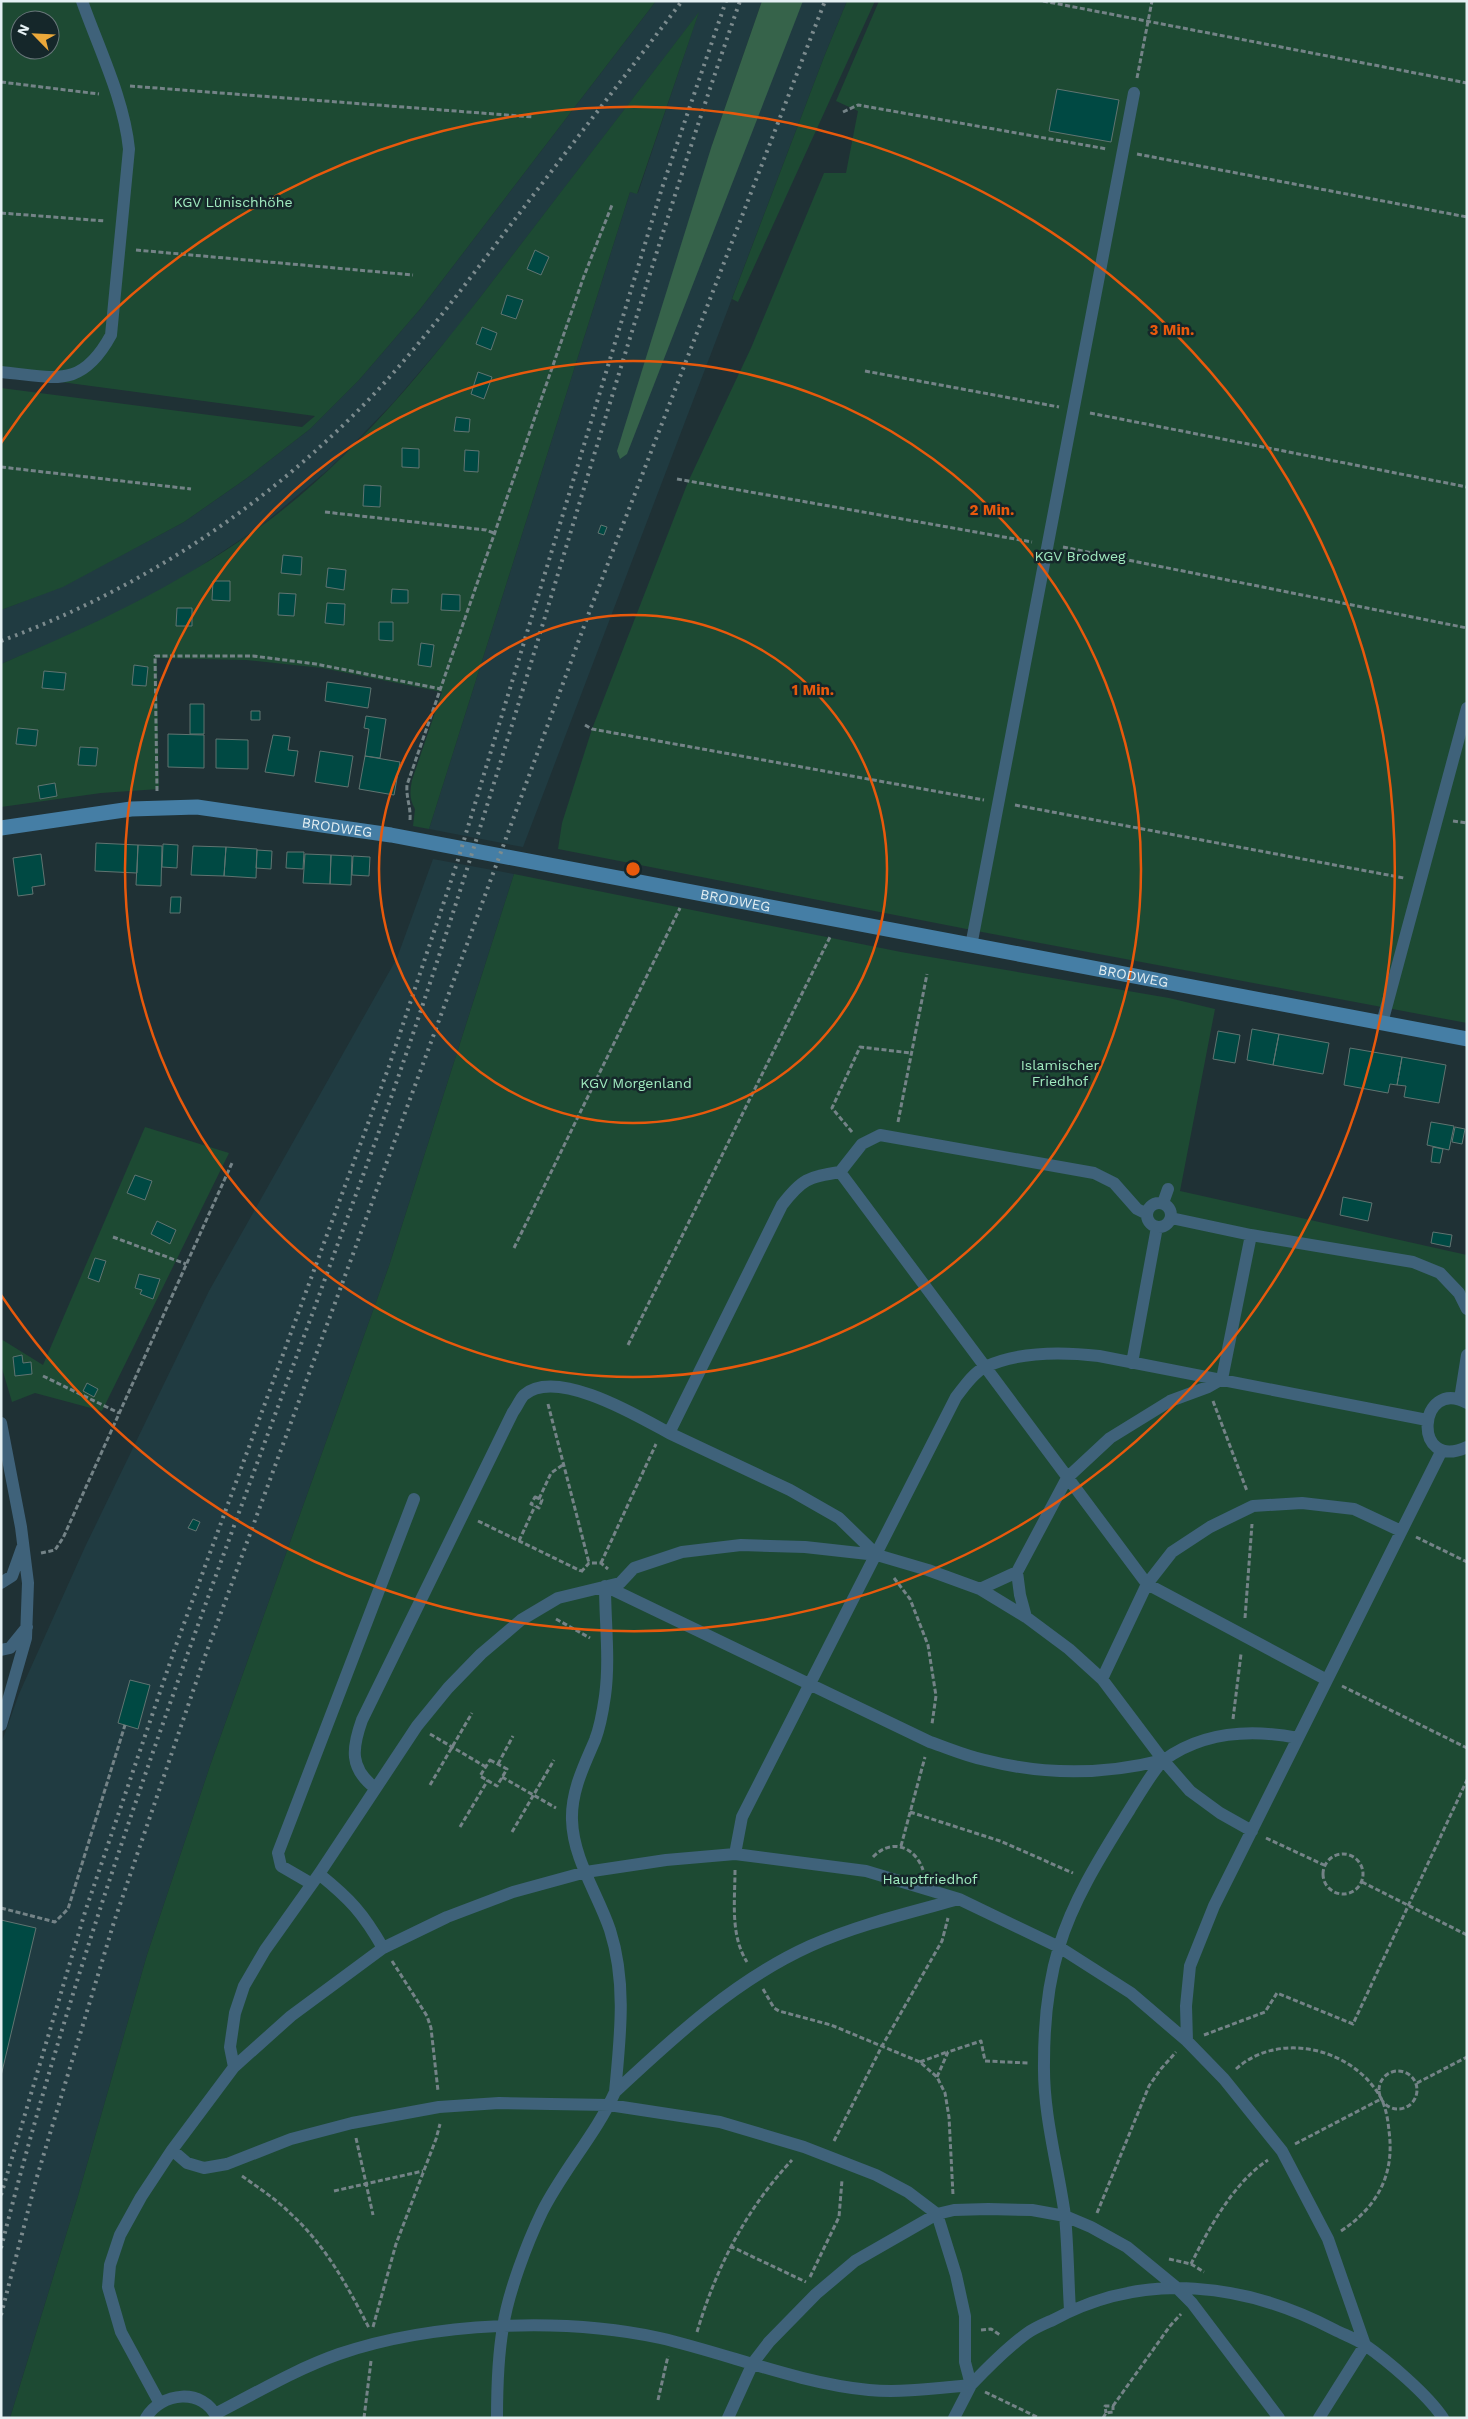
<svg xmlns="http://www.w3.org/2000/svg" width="1468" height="2419" font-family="'Work Sans',sans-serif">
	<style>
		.built { fill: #203b41 }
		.green { fill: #1d4a33; fill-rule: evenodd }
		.forest { fill: #36634a }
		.building { fill: #004943; stroke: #607471 }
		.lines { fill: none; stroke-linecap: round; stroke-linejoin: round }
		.path { stroke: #748387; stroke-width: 3; stroke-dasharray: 5 2.5; stroke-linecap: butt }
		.lane { stroke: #3f627a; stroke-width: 12 }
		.secondary { stroke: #457ea5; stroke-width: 15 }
		.rail { stroke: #7c8b8e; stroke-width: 4; stroke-dasharray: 2.5 5; stroke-linecap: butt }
		.ring { fill: none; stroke: #e8590c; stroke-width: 2.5 }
		.labels { text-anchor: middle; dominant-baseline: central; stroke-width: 5; stroke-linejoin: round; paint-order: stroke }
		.park-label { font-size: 14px; fill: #a0eabf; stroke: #15272a }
		.street-label { font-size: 14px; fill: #e5f0f3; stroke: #15272a }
		.centre { fill: #e8590c; stroke: #15272a; stroke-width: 2.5 }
		.ring-label { font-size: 15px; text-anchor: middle; font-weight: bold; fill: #e8590c; stroke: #15272a; stroke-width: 5; stroke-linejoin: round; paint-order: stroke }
	</style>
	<rect width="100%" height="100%" fill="#1f3135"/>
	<path class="built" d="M656,1H762L712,145L791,29L803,1H847L824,57L523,847L429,829L630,192L638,193L698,14L453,333L394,402L329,469L261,526L177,582L83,630L1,664V610L63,586L184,522L247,478L310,429L359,380L421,308Z
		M433,859L514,874L389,1266L211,1763L147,1955L78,2196L10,2418H1V1744L19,1694L85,1547L209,1291L397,958Z"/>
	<path class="green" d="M1,1H656L421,308L359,380L310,429L247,478L184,522L63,587L1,610V388L302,427L315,416L1,374ZM20,20H50V50H20Z
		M847,1H875L738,302L732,299L824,57Z
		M879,1H1467V1023L982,932L558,849L562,823L592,729L688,482L751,348L824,173H846L858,111L836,101Z
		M699,12L637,194L630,192L429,829L413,826L415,809C409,799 410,791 412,780L442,692L322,668L246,660L157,658L159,789L101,793L1,807V664C92,626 179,585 260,527C361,454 439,351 515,252C576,172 638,92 699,12Z
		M514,874L901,952L1169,998L1215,1009L1180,1191L1467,1255V2418H10L78,2196L147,1955L211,1763L389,1266Z
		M145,1127L229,1153L102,1411L35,1393L12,1402L1,1365V1339L43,1365Z"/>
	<path class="forest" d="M762,1H803L627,454L620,459L617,451L712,145Z"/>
	<path class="building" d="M1057,89L1119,100L1111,142L1049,131Z
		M535,250L549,257L541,275L527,269Z
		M507,295L523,300L516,319L501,314Z
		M482,327L497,333L491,350L476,344Z
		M478,372L492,377L484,399L471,394Z
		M456,417L470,419L469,432L454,431Z
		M402,448L419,449V468L402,467Z
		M465,450L479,451L478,472L464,471Z
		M364,485L381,486L380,507L363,506Z
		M601,525L607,527L604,535L598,533Z
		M283,555L302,557L301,575L281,573Z
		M328,568L346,570L344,590L326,587Z
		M213,581H230V601L212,600Z
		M392,589L408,590V603H391Z
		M279,593L296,594L294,616L278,615Z
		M442,594L460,595V611L441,610Z
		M327,603L345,604L344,625L325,623Z
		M177,608H192V626H176Z
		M379,622H393V641L379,640Z
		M421,643L434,645L431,667L418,665Z
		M134,665L148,667L146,686L132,685Z
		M44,671L66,673L64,690L42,688Z
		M327,682L371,688L368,708L325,701Z
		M190,704H204V734H190Z
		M251,711H260V720H251Z
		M366,716L386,719L380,758L365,756L369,729L364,728Z
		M18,728L38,730L36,746L16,744Z
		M168,734L204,735V768L168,767Z
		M273,735L290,737L288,750L298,751L294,776L265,772Z
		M216,739L248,740V769L216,768Z
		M80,747L98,748L96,766L78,765Z
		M320,751L353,756L348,787L315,782Z
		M365,756L400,762L394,795L359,789Z
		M55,783L57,796L40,799L38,786Z
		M96,843L138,845L137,873L95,871Z
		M163,844L178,845L177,868L162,867Z
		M138,845L162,846L161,886L136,885Z
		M193,846L226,847L224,876L191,875Z
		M226,847L257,849L256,878L224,876Z
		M257,850L272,851L271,869L256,868Z
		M287,852H304L303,869L286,868Z
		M41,854L45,885L32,887L33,894L18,896L13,858Z
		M305,854L331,855L330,884L303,883Z
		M331,855L352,856L351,885L330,884Z
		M353,856L370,857L369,876L352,875Z
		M171,897H181L180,913H170Z
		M1252,1029L1279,1034L1273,1065L1247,1060Z
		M1218,1031L1240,1035L1235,1063L1213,1059Z
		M1279,1034L1329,1043L1323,1074L1273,1065Z
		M1350,1048L1402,1057L1397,1085L1390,1084L1388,1093L1344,1085Z
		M1402,1057L1446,1065L1439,1103L1404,1097L1406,1086L1397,1085Z
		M1431,1122L1454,1126L1449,1150L1427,1145Z
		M1455,1127L1465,1129L1462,1144L1452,1142Z
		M1433,1147L1443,1149L1440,1163L1431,1162Z
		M135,1175L152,1181L145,1200L127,1193Z
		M1343,1197L1372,1203L1368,1221L1340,1215Z
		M157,1221L176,1230L170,1244L151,1234Z
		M1433,1232L1452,1235L1450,1247L1431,1243Z
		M95,1258L106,1261L99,1282L88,1278Z
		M139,1274L160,1279L153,1299L140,1294L142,1290L135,1288Z
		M22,1355L23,1363L31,1362L32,1374L15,1376L13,1357Z
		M87,1383L98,1389L94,1397L83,1391Z
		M193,1519L200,1522L196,1531L188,1528Z
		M130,1680L150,1685L138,1729L118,1723Z
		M1,1920L36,1928L1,2076Z"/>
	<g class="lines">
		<path class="path" d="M1043,1L1467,83
			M1137,78L1152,1
			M1,82L99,94
			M130,86L533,117
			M843,112L858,105L1107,149
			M1137,154L1467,217
			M1,213L105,221
			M136,250L413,275
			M865,371L1059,407
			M1090,413L1467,487
			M1,467L191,489
			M677,479L1032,542
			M325,512L486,530L496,534
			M1063,547L1467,628
			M585,725L592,729L984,800
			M157,791L155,656H253L316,664L441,689
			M1015,805L1404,878
			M410,820C411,807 406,798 407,785L584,276L612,205
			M1453,821L1467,823
			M898,1122L927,974
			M852,1132L832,1108L860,1047L911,1053
			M113,1237L186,1264
			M514,1248L680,908
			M628,1345L831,935
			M43,1376L119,1413
			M1213,1401L1247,1491
			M548,1404L589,1563
			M535,1497L542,1500L539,1508L531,1504Z
			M539,1499L551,1473L564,1464
			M478,1521L581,1571
			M1416,1537L1467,1562
			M519,1541L535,1506
			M41,1553L55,1550L63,1538L232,1163
			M601,1563L656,1444
			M581,1572L589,1563H601L608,1569
			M894,1578L910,1599L928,1645L936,1696L932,1724
			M1245,1618L1252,1524
			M556,1619L590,1638
			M1342,1686L1467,1748
			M1233,1719L1241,1654
			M430,1734L486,1767
			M490,1760L507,1769L497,1786L480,1776Z
			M498,1764L513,1736
			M502,1777L556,1808
			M430,1785L472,1713
			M910,1812L1000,1841L1073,1873
			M460,1827L488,1780
			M512,1832L554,1760
			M1266,1838L1324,1865
			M901,1846L925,1757
			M1323 1874a20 20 0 1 1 40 0a20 20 0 1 1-40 0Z
			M873,1857C891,1838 915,1846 923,1870
			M735,1870C735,1901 730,1935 747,1962
			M1362,1882L1467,1935
			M1,1908L55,1922L68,1909L125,1725
			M392,1961L427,2016L431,2028L438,2091
			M763,1989L774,2008L779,2011L831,2025L920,2062L937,2077L945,2093L949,2117L953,2195
			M1204,2035L1265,2012L1277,1993L1353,2024L1467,1780
			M920,2062L947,2052
			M1236,2069C1279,2030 1353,2048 1381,2098C1386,2108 1388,2120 1389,2131C1395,2175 1377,2207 1341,2231
			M1379 2090a19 19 0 1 1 38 0a19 19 0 1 1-38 0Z
			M937,2077L948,2052L981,2041L985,2061L1028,2063
			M1417,2083L1467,2057
			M356,2138L373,2215
			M834,2141L882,2046L942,1941L948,1918
			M1295,2144L1381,2099
			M242,2176C259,2188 277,2200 291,2214C326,2246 348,2287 369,2328
			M334,2191L423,2171
			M1097,2213L1149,2086L1160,2070L1176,2052
			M730,2246L806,2282
			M1169,2259L1191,2264L1204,2272
			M1191,2264C1209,2228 1234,2182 1268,2160
			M810,2277L839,2217L842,2180
			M373,2327L396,2244L436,2139L440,2124
			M981,2330L991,2329L1000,2335
			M697,2332C716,2268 746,2209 792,2160
			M985,2392L1039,2418
			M658,2400L668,2356
			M1113,2406L1170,2326L1181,2314
			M364,2418L371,2361
			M1103,2418L1106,2413L1113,2412V2406H1105L1106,2413"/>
		<path class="lane" d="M1,372C55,377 81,390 111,335L129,149C124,99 99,49 82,1
			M971,946L1134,93
			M1382,1023L1467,708
			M840,1172L862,1144L880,1135L1094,1173L1114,1183L1137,1209L1147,1214
			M1147 1215a12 12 0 1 1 24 0a12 12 0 1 1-24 0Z
			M1163,1203L1168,1189
			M1171,1218L1251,1235L1413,1262L1440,1273L1459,1293L1467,1309
			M1132,1363L1157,1227
			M1460,1399L1467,1355
			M1467,1403C1418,1376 1411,1473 1467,1447
			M1,1423L21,1527L28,1583L26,1638L1,1725
			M669,1433L790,1490L839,1518L877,1555
			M1,1583L12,1576L22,1548
			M980,1589L1017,1572
			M1026,1617L1020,1595L1017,1572L1067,1478L1110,1438L1170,1401L1208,1387L1222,1379L1251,1235
			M1,1650L10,1648L27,1627
			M1102,1679L1147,1584L1172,1552L1210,1527L1253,1506L1302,1503L1354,1509L1401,1531
			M375,1788C349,1768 352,1748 362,1720L513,1412C517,1407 520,1399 524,1395C556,1367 638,1416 669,1433L782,1205C802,1179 808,1177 840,1172L1147,1584L1327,1680
			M735,1854L742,1817L956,1397C964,1387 973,1373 985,1367C1019,1351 1064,1352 1099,1356L1427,1420
			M319,1874C350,1899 363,1913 383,1948
			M312,1884L281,1866L278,1853L414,1499
			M1187,2041L1186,2006L1190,1966L1214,1906L1442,1450
			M234,2067L230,2047L235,2013L244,1986L265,1950L319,1874L417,1726L448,1688L481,1654L521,1620L558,1598L620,1583L634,1568L682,1552L741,1545L805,1547L877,1555L928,1570L980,1589L1026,1617L1069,1649L1102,1679L1163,1760L1190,1791L1220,1813L1252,1831
			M615,2092C620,2038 627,1983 610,1930C598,1894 573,1859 572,1820C571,1791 584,1766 595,1740C600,1727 603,1710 605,1696C610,1660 605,1622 605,1586L930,1742C948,1748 966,1756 985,1760C1044,1775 1104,1775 1163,1760
			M172,2150L187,2163L204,2168L227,2164L291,2139L352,2123L439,2107L499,2103L609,2105L720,2122L804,2147L876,2175L908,2192L937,2214L956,2275L965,2316V2362L971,2385L954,2418
			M1070,2310C1068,2279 1068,2247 1065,2216C1058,2165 1043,2115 1044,2063C1044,2025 1048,1983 1059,1947C1073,1899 1104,1851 1130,1809C1137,1798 1155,1767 1164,1760C1204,1731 1252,1729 1298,1738
			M159,2402L121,2332L108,2287L110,2265L120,2235L141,2197L172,2150L234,2067L291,2016L383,1948L447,1917L513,1892L586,1872L666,1860L735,1854L866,1871L959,1899L1059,1947L1131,1993L1187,2041L1224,2079L1282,2151L1328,2239L1365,2345L1319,2418
			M215,2414C256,2393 296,2369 339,2354C433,2322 563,2317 660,2338C729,2354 798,2383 869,2390C902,2393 938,2388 971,2385C988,2367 1006,2349 1026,2334C1034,2328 1044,2324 1053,2320C1145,2270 1245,2283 1335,2330C1345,2335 1356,2339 1365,2345C1388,2361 1428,2395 1443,2418
			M146,2418C161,2392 203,2387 217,2418
			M497,2418C497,2388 498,2356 503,2327C508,2293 527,2243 542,2212C563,2170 596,2134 615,2092C674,2037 735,1980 810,1946C857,1925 908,1913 959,1899
			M728,2418L753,2363L769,2342L816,2294L855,2261L937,2214L954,2210L988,2209L1032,2210L1065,2216L1091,2227L1127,2247L1177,2288L1192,2303L1279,2418"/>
		<path class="secondary" id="s1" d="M1,828L131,809L197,807L391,835L1467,1039"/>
		<path class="rail" d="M1,641C144,588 271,503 376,392C429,335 475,271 522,210C575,140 629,71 682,1
			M1,2195L85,1912L175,1648L388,1069L457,863L662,188L726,1
			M1,2248C83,1925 202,1613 317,1301C345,1223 375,1145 402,1066C523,714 617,353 740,1
			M1,2315L36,2180L114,1922L204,1659L590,610L825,1"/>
	</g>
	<g class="ring">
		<circle cx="633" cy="869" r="254"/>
		<circle cx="633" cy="869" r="508"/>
		<path d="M1 443A762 762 0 1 1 1 1295"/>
	</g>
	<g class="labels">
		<g class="park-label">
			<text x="233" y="202">KGV Lünischhöhe</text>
			<text x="1080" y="556">KGV Brodweg</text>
			<text x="1060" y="1065">Islamischer<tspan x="1060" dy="16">Friedhof</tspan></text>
			<text x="636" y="1083">KGV Morgenland</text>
			<text x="930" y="1879">Hauptfriedhof</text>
		</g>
		<g class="street-label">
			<text stroke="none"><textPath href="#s1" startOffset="339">BRODWEG</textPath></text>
			<text stroke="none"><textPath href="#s1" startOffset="744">BRODWEG</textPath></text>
			<text stroke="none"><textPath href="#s1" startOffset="1149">BRODWEG</textPath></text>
		</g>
	</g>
	<circle cx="633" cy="869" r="8" class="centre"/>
	<g class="ring-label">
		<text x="1172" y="335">3 Min.</text>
		<text x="992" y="515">2 Min.</text>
		<text x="813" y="695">1 Min.</text>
	</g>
	<rect width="1468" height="2419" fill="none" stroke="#e5f0f3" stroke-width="5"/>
	<g transform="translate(35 35) rotate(294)"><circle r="24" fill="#15272a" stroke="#68777a"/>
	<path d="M0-4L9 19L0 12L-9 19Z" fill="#eba93a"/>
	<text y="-8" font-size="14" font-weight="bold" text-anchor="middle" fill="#e5f0f3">N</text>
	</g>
</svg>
